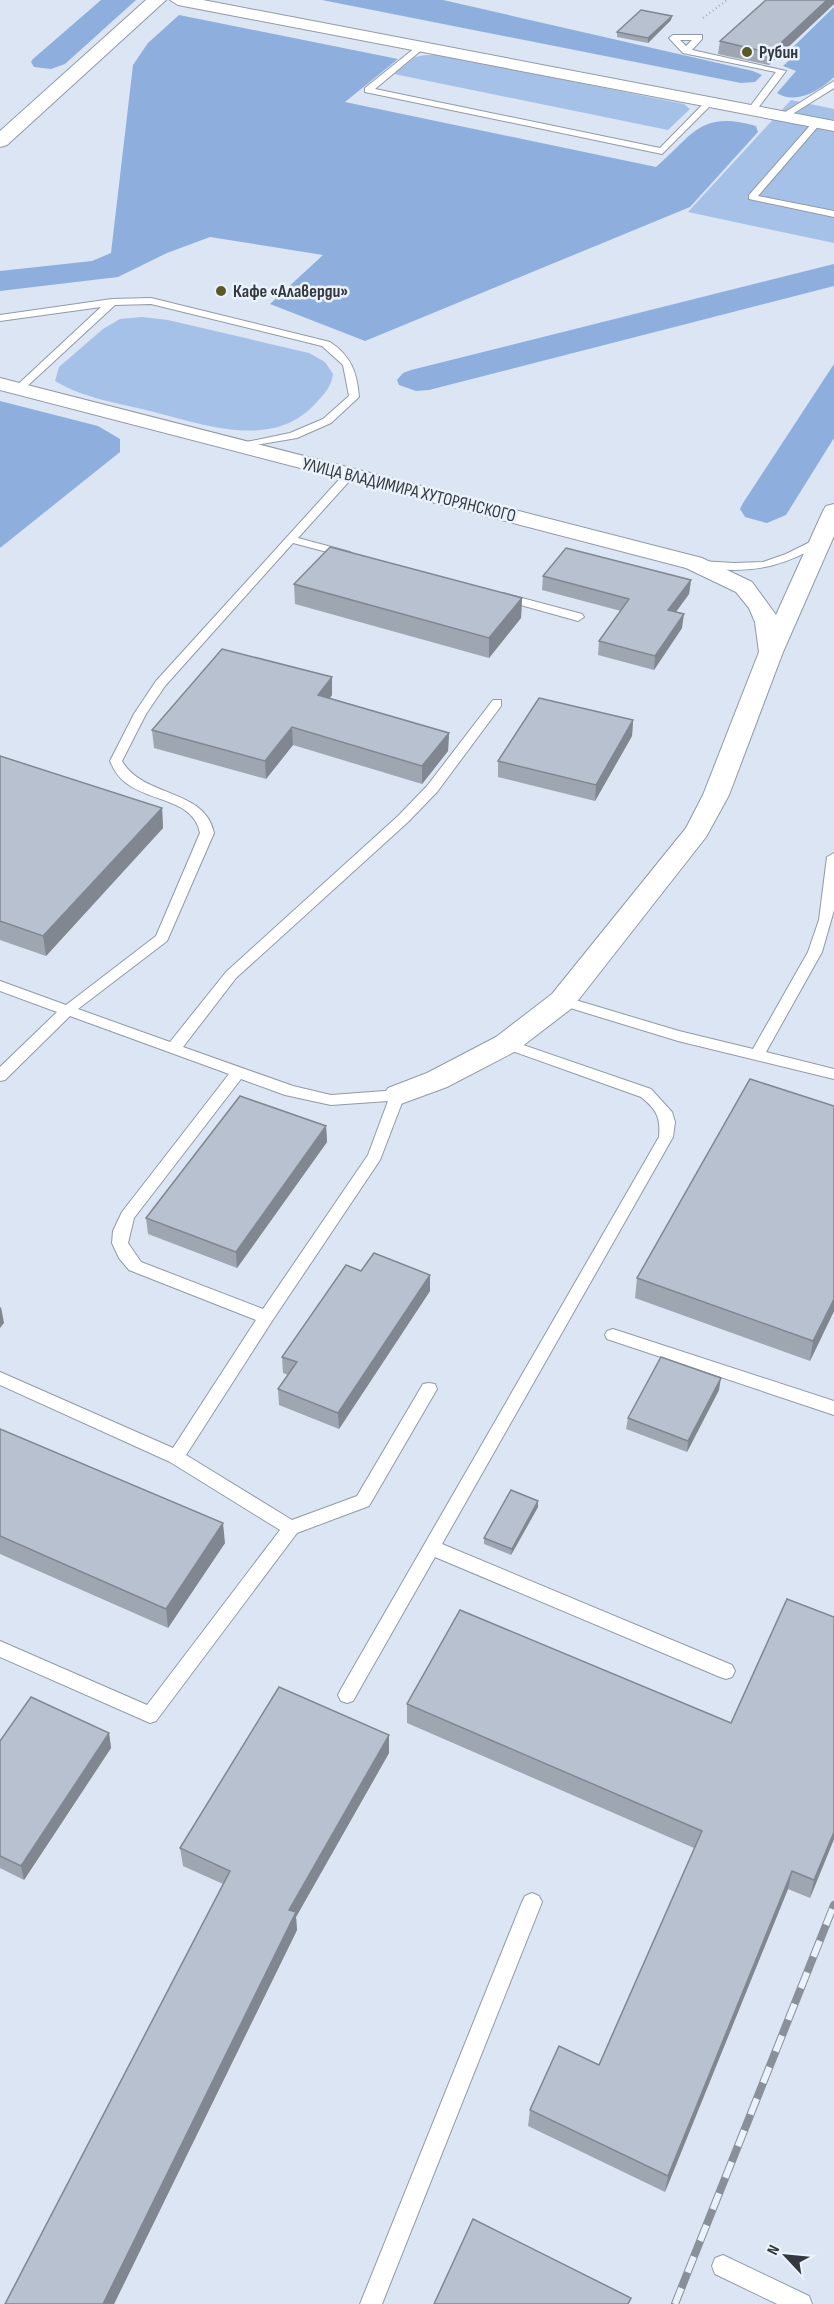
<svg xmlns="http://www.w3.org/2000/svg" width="834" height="2304" font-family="'Sofia Sans Condensed',sans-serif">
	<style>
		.green { fill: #a6c1e8 }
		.forest { fill: #8eafde }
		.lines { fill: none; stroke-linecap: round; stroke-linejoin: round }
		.lane-casing { stroke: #919aa7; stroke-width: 2 }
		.street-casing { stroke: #919aa7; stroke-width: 2 }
		.secondary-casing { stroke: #919aa7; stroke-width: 2 }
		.path { stroke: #a3abb6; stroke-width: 2; stroke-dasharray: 1 3; stroke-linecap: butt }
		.lane { fill: #fff; fill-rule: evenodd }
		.street { fill: #fff; fill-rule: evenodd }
		.secondary { fill: #fff; fill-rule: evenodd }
		.rail-casing { stroke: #899099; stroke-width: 8 }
		.rail { stroke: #eaf2fd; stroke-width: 6; stroke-dasharray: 17; stroke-linecap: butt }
		.wall { fill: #9ea6b2 }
		.shaded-wall { fill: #818791 }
		.building { fill: #b8c1cf; stroke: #818791; stroke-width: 1.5 }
		.poi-dot { fill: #5a5825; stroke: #eaf2fd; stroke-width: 2 }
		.labels { text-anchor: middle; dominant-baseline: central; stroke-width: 5; stroke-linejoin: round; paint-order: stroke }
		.far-poi-label { font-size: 18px; font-weight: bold; fill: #35393e; stroke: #eaf2fd; text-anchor: start }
		.far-street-label { font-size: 18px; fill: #35393e; stroke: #eaf2fd }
	</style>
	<rect width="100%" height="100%" fill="#dbe5f3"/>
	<path class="green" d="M426,55H441L684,104L690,109L668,130L394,74L415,57Z
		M791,100L834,109V243L688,212Z
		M142,317L168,320L309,353L325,362L333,374C331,388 324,394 315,404C272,451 202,424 150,411C118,403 83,398 55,381L59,367L103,329L120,319Z"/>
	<path class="forest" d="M101,0H136L65,64L51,69L34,67L31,62L33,59Z
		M322,0H443L753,71L762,75L755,82L741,83Z
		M834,7V77C820,91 795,105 777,93L796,71L783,66L800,50L792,48Z
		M179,15L398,59L345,102L656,167C693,135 700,110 756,126L758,132L690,207L365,341L270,304L323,255L210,237L167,253L118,277L0,291V271L92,261L111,253L133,65L148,43Z
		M834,264V286L429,390L416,391L399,385L397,380L403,373L411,370Z
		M834,364V438L786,515L767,523L745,517L740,509L743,503Z
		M0,401L98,426L120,439V452L0,548Z"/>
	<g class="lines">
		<defs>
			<path id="lane" d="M673,35H702V39L692,50L786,71L755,112H749V108L776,72L683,53L669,38ZM680,40H692L686,46Z
				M421,43L424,44V48L375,89L660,148L707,100L714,102L662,154L365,92V88Z
				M834,81V88L786,118L779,116Z
				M814,121L821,123L758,196L834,211V217L749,199V195Z
				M151,298L330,342C351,356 357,372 359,397L331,423L297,438L237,448V444L290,433L323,419L349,396L343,365L322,346L151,304L115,305L23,390L14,388L101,307L0,321V315L112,299Z
				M349,472L354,475L353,477L298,538L350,552V556L346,557L293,543L165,686L146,714L122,761C143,798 205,788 214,833L167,941L78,1009L170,1042L226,972L398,816L427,786L493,700H501V706L437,792L408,822L236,978L183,1047L293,1086L331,1095L398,1090L405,1095L380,1160L272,1321L186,1455L292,1520L357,1496L423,1384L429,1383L435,1384L437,1389L369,1506L297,1533L156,1721L150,1723L0,1657V1641L147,1705L280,1530L170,1462L0,1385V1372L173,1448L256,1320L129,1270L119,1258L112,1243L113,1231L122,1212L229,1074L70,1016L5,1080L0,1081V1067L57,1012L0,991V981L66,1005L156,936L200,833C194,799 150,802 126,783C118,777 114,770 110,761L134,714L156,681L345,473ZM241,1079L285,1095L331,1105L388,1101L368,1155L263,1309L141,1262L128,1243L134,1218Z
				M820,537L824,538V542C790,564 757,573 716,569C709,568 700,569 694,564L700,561L734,563L763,562L786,554Z
				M503,593L582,614L584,617L578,621L499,599L497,597Z
				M834,853V910L822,952L766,1052L834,1069V1079L678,1041L557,1004L555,1001L562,996L679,1031L753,1049L808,952L819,920L827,857Z
				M506,1039L651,1089L672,1112L675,1122L673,1137L442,1544L732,1665L735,1671L732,1677L726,1679L720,1677L435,1557L353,1701L347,1703L341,1701L338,1695L341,1689L659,1137C661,1117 656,1109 641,1097L501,1047L499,1044Z
				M613,1329L834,1401V1415L607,1339L605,1335L607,1331Z
				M532,1893L539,1896L542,1902L382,2304H360L522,1902L525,1896Z
				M723,2255L809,2296L812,2304H777L715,2274L712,2266L715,2258Z"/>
			<path id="street" d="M170,0H203L834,121V131L178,5Z
				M0,378L702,558L752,582L776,615L823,511L826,506L834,504V536L783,652L729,795L706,837L572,1008L516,1051L447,1087L398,1105L388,1102L383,1095L388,1088L427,1073L496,1037L552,994L686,828L703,795L759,652L755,622L749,608L736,592L686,568L0,390Z"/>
			<path id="secondary" d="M146,0H166L7,145L0,147V131Z"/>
		</defs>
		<use href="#lane" class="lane-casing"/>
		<use href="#street" class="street-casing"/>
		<use href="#secondary" class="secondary-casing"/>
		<path class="path" d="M703,18L727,0"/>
		<use href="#lane" class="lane"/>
		<use href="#street" class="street"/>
		<use href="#secondary" class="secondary"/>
		<defs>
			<path id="rail" d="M675,2304L834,1905"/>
		</defs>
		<use href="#rail" class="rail-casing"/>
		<use href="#rail" class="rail"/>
	</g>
	<path class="wall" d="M834,0V4L769,65L718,54L720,41Z
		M671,20L648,43L617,37V32Z
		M543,576L691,580L689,594L676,612L682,628L654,670L598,655L599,641L621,611L542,590Z
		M294,584L522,598L521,618L489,658L295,604Z
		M332,677V695L330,698L449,733L448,751L422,784L293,745L266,779L154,748L152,730Z
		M633,720L632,736L595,801L498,777V761Z
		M0,756L162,808L163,828L46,956L0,940Z
		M834,1106V1311L810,1361L635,1298L637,1278Z
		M326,1126L327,1142L237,1268L148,1234L146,1218Z
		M361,1271L430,1275V1291L339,1429L279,1405L278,1389L288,1375L283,1373L282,1357Z
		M719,1390L687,1452L626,1429L628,1418Z
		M0,1429L225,1543L168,1628L0,1554Z
		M538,1507L511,1555L484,1544V1538Z
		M407,1704L834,1839L810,1898L788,1889L665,2192L528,2126L530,2110L599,2065L694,1848L407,1723Z
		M109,1733L111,1748L24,1880L0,1868V1741Z
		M389,1753L296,1917L297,1930L114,2304H5L223,1884L183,1866L180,1848Z"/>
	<path class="shaded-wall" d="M827,0H834V4L769,65L770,53Z
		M672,16L671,20L648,43V38Z
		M691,580L689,594L667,624L668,610Z
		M522,598L521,618L489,658V638Z
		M684,614L682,628L654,670L655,656Z
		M332,677V695L318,713V695Z
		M633,720L632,736L595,801L596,785Z
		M292,727L293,745L266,779L265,761Z
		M449,733L448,751L422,784V766Z
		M162,808L163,828L46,956L43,936Z
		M326,1126L327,1142L237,1268L236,1252Z
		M430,1275V1291L339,1429L338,1413Z
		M834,1299V1311L810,1361L813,1341Z
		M1,1307L4,1323L0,1328V1308Z
		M721,1378L719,1390L687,1452L688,1441Z
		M538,1501V1507L511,1555L512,1549Z
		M223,1523L225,1543L168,1628L166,1609Z
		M109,1733L111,1748L24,1880L21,1866Z
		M389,1735V1753L296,1917L297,1930L114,2304H103L289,1910Z
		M834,1832V1839L810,1898L814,1880Z
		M792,1871L788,1889L665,2192L668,2176Z"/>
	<path class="building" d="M766,0H827L770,53L720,41Z
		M641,10L672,16L648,38L617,32Z
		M330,547L522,598L489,638L294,584Z
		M566,548L691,580L668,610L684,614L655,656L599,641L629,599L543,576Z
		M222,649L332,677L318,695L449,733L422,766L292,727L265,761L152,730Z
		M539,698L633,720L596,785L498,761Z
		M0,756L162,808L43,936L0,921Z
		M750,1079L834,1106V1299L813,1341L637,1278Z
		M240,1096L326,1126L236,1252L146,1218Z
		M374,1253L430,1275L338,1413L278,1389L297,1362L282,1357L346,1265L361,1271Z
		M661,1357L721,1378L688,1441L628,1418Z
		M0,1429L223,1523L166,1609L0,1536Z
		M511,1490L538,1501L512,1549L484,1538Z
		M787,1599L834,1617V1832L814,1880L792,1871L668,2176L530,2110L559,2046L599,2065L702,1831L407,1704L460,1610L731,1723Z
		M279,1687L389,1735L289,1910L296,1912L103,2304H5L230,1871L180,1848Z
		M31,1697L109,1733L21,1866L0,1856V1741Z
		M473,2219L631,2298L628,2304H434Z"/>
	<g class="poi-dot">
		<circle cx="747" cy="52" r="6"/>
		<circle cx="221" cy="291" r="6"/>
	</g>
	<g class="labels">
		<g class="far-poi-label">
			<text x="759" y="52">Рубин</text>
			<text x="233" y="291">Кафе «Алаверди»</text>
		</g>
		<g class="far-street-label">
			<text transform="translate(409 490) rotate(14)">УЛИЦА ВЛАДИМИРА ХУТОРЯНСКОГО</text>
		</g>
	</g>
	<g transform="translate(786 2256) rotate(296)" stroke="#eaf2fd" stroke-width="4.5" paint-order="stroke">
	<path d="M0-4.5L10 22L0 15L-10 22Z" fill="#35393e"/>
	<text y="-9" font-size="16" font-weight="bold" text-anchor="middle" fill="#35393e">N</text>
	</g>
</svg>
